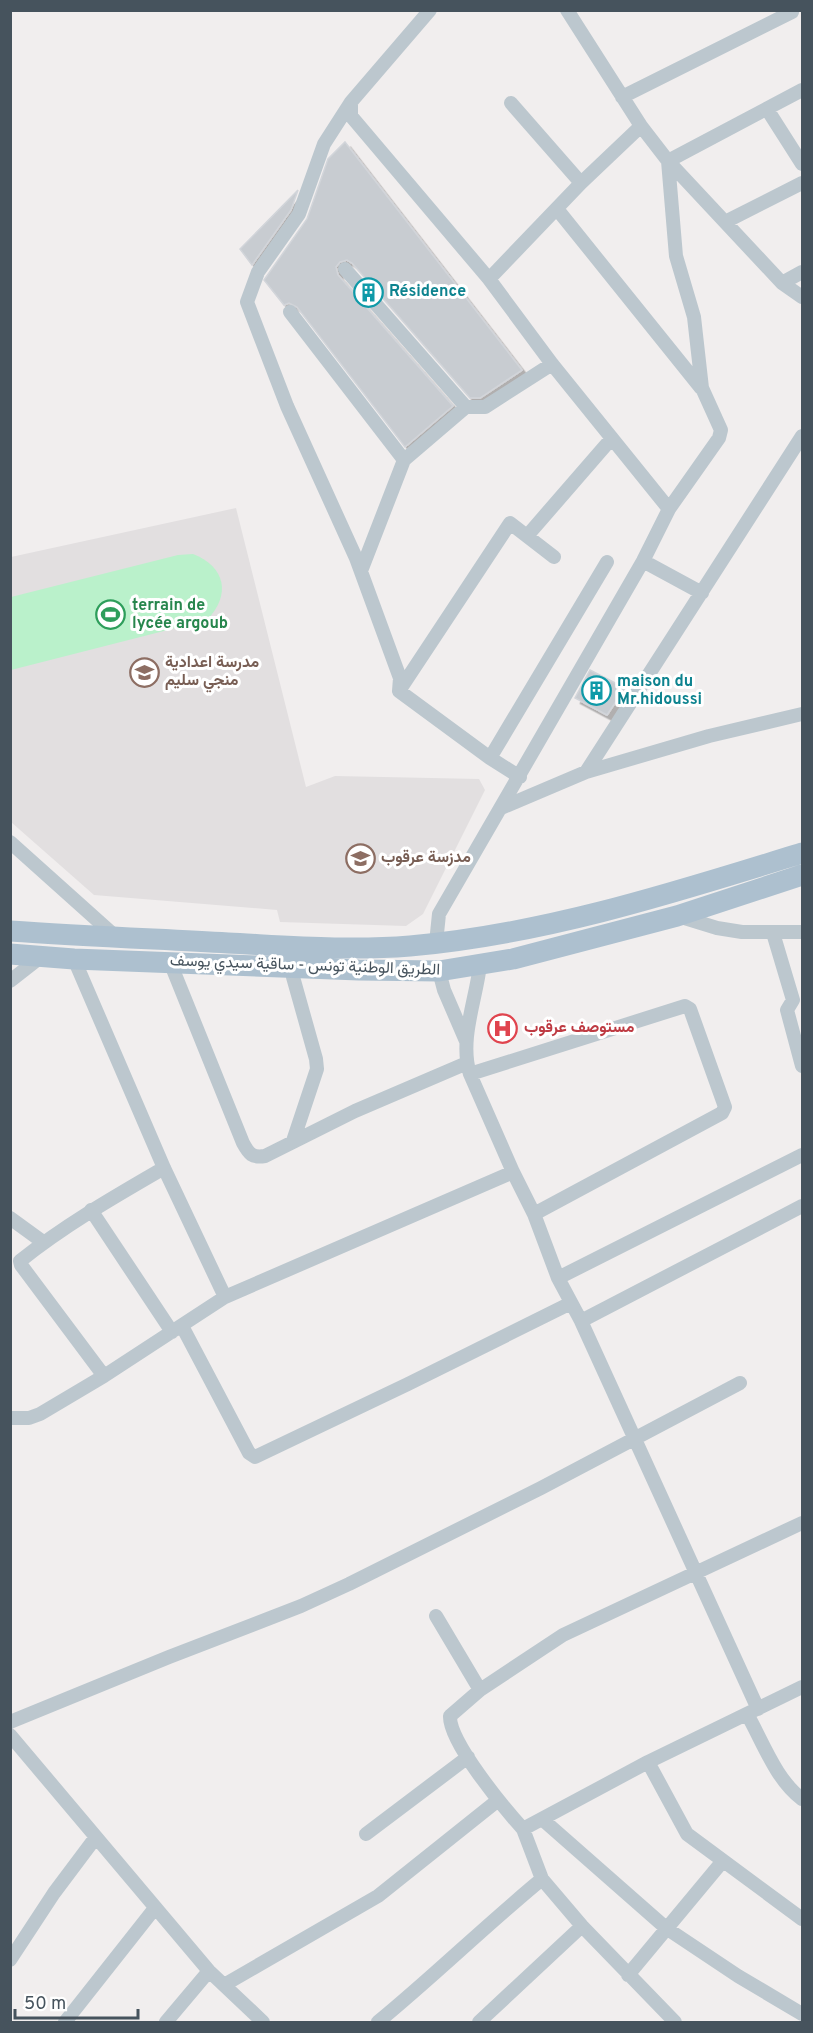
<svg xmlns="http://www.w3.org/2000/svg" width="813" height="2033" font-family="Overpass,Vazirmatn,sans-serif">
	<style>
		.education { fill: #e2dfe0 }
		.green { fill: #baf1cb }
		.building { fill: #c8ccd1; stroke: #d2d5da; stroke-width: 1.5; filter: url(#shadow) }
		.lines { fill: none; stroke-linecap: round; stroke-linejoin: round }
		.minor { stroke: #bcc7ce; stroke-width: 14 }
		.primary { stroke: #adc0cf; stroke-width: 21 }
		.labels { text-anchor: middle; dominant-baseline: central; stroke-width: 6; stroke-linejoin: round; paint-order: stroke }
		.culture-label { font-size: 16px; font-weight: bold; fill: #0d838f; stroke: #fff; text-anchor: start }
		.leisure-label { font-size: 16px; font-weight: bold; fill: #27864d; stroke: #fff; text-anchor: start }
		.education-label { font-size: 16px; font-weight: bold; fill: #785e54; stroke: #fff; text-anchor: start }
		.street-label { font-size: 16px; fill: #46535d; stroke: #fff }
		.health-label { font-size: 16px; font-weight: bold; fill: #be3a42; stroke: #fff; text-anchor: start }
	</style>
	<defs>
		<filter id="shadow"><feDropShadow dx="5.5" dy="5.5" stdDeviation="0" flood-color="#0004"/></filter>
	</defs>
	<rect width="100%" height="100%" fill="#f1eeee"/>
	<path class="education" d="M236,508L306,787L335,776L479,779L485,790L423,914L406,926L280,922L277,910L94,895L11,822V557Z"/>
	<path class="green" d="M193,554C226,567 231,595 207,620L11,670V597L178,555Z"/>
	<path class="building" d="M345,142L522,370L480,398H470L352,263L347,260L340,262L336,267L338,275L453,406L405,447L297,307L289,303L284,305L264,280L307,219L328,159Z
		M298,190L291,210L252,265L240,249Z
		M590,670L625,688L607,715L575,698Z"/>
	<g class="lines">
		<path class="minor" d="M430,10L351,102V116L489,279L552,364L669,509
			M567,10L641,126L668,161L782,283L802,297
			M622,97L792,12
			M351,102L324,144L299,214L258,272L247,302L287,406L356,558L400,678L399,691
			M511,103L581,183
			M767,109L802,164
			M557,209L701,388
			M725,222L802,183
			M345,269L466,407H485L552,364
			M489,279L581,183L641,126
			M782,283L802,272
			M290,312L404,460L466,407
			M527,536L612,438
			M643,561L702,593
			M361,571L404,460
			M399,691L510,523L554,557
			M399,691L490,758L520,777
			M490,758L607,562
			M586,772L802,436
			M501,808L586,772L709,736L802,714
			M10,842L116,937
			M678,916L717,928L742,932H802
			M773,933L793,1000L787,1010L802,1066
			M436,943L439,914L643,561L669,509L719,438L721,430L702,388L694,317L676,256L668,161L802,90
			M74,959L164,1168L225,1297
			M170,962L243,1143C249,1154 252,1158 265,1156L355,1111L467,1063
			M480,965C476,1000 459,1040 470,1074L513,1172L534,1214L558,1278L581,1321L758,1709
			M439,971L444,990L466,1041
			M10,981L42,956
			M470,1074L685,1006L690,1009L725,1107L722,1113L534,1214
			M293,1141L317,1069L316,1059L293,977V967
			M91,1210L172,1332
			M10,1218L43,1242
			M558,1278L802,1155
			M581,1321L802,1206
			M182,1326L249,1453L255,1457L408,1384L571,1303
			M104,1376L21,1265L20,1261C65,1225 114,1197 164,1168
			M10,1418H29L40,1414L104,1376L225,1297L513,1172
			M436,1616L480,1690
			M747,1714C763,1742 776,1780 802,1799
			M10,1722L169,1657L301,1606L349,1584L541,1488L740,1383
			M10,1735L209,1971L263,2022
			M648,1762L687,1834L802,1919
			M542,1819L666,1928L738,1976L802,2014
			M523,1829C504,1808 449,1742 450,1716L480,1690L563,1635L802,1523
			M366,1834L468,1757
			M10,1960L54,1893L96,1837
			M628,1975L722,1862
			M224,1985L378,1896L497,1801
			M65,2022L155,1908
			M166,2022L209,1971
			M378,2022C434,1976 486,1925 542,1879
			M479,2022L582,1926
			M675,2022L582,1926L542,1879L523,1829L648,1762L802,1687"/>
		<path class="primary" d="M10,931C83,936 156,939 228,943C289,946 349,951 410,946C545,934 673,893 802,853
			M10,954L74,959L359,970L439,971L513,959L677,916L802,875"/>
	</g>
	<defs>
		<symbol id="building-ring" viewBox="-11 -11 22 22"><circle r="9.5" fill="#fff" stroke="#0f9aa8" stroke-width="1.5"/><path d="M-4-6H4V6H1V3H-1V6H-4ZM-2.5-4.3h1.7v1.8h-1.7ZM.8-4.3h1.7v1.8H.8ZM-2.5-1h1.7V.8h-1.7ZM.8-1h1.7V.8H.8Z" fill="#0f9aa8"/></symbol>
		<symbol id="stadium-ring" viewBox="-11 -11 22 22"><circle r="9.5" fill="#fff" stroke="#2e9e5b" stroke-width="1.5"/><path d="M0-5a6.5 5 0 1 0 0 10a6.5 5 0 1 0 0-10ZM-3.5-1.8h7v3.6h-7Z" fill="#2e9e5b"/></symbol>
		<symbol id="school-ring" viewBox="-11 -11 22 22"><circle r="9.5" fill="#fff" stroke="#8d6e63" stroke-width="1.5"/><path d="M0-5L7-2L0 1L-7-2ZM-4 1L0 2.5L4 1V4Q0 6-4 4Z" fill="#8d6e63"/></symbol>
		<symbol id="hospital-ring" viewBox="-11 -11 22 22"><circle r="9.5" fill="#fff" stroke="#e0444e" stroke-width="1.5"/><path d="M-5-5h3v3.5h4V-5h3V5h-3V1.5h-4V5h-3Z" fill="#e0444e"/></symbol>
	</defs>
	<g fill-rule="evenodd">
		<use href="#building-ring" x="352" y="276" width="33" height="33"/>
		<use href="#stadium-ring" x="94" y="598" width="33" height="33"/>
		<use href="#school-ring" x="128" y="656" width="33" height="33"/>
		<use href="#building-ring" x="580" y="674" width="33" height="33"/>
		<use href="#school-ring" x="344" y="842" width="33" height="33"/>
		<use href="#hospital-ring" x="486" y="1012" width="33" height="33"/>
	</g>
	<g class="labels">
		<g class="culture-label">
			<text x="389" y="292">Résidence</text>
			<text x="617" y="682">maison du<tspan x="617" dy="18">Mr.hidoussi</tspan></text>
		</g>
		<g class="leisure-label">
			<text x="132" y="606">terrain de<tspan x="132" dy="18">lycée argoub</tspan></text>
		</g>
		<g class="education-label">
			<text x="165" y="663">مدرسة اعدادية<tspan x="165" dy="18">منجي سليم</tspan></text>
			<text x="381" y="858">مدزسة عرقوب</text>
		</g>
		<g class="street-label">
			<text transform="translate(305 966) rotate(2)">الطريق الوطنية تونس - ساقية سيدي يوسف</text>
		</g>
		<g class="health-label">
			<text x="524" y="1028">مستوصف عرقوب</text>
		</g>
	</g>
	<rect width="813" height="2033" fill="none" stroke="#46535d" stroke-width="24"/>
	<path d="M15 2009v9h123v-9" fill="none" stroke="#46535d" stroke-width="3"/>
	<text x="24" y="2009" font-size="18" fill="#46535d" stroke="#ffffff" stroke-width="4.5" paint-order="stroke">50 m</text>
</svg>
